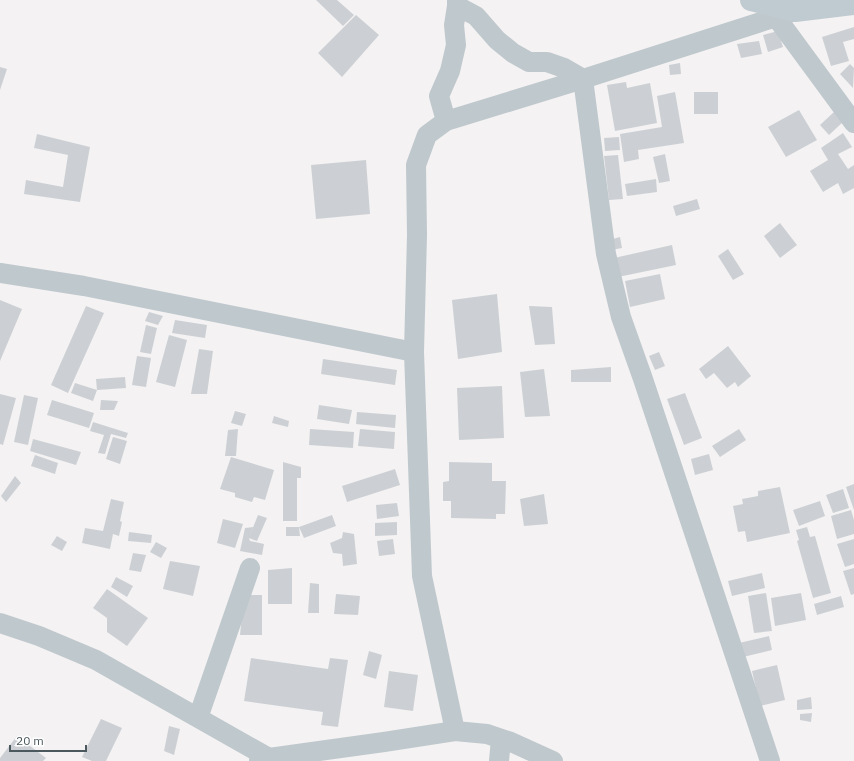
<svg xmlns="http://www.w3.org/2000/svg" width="854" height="761" font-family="'IBM Plex Sans',sans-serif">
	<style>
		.building { fill: #ccd0d4 }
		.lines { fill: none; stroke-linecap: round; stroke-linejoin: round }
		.street { stroke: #bfc8cd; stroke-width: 20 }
		.secondary { stroke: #c0cbd1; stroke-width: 22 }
	</style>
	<rect width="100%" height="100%" fill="#f4f2f2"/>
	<path class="building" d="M316,0H337L354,15L343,26Z
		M356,15L379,35L342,77L318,53Z
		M854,27V39L843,42L849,61L831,66L822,37Z
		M778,31L783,47L768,52L763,35Z
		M759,41L762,54L741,58L737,44Z
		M680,63L681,74L670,75L669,65Z
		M850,64L854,68L853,88L840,74Z
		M0,67L7,69L0,90Z
		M626,82L627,88L650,83L657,123L615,131L607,85Z
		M675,92L684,143L638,150L639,159L624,162L620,134L662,127L657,96Z
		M694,92H718V114H694Z
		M799,110L817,140L786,157L768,127Z
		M834,112L843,122L829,135L820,125Z
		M843,133L852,147L838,154L848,169L854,165V188L843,194L838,183L823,192L810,171L828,160L821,148Z
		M37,134L90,147L80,202L24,194L26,180L63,187L68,155L34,148Z
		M619,137L620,150L605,151L604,138Z
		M665,154L670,181L659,183L653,157Z
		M618,155L623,199L609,200L604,156Z
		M366,160L370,214L316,219L311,165Z
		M656,179L657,192L627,196L625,184Z
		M697,199L700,209L676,216L673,206Z
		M780,223L797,245L780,258L764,236Z
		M620,237L622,248L611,250L609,240Z
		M672,245L676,265L618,277L614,258Z
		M728,249L744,274L733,280L718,256Z
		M660,274L665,299L630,307L625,281Z
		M497,294L502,352L458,359L452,300Z
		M0,300L22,309L0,361Z
		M86,306L104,313L68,393L51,385Z
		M529,306L552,307L555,344L535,345Z
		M149,312L163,316L158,325L145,321Z
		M175,320L207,325L205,338L172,333Z
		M146,325L157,328L151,354L140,352Z
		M169,335L187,340L175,387L156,382Z
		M728,346L751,376L738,387L735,382L727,388L714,373L706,379L699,369Z
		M199,349L213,351L207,394H191Z
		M659,352L665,366L655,370L649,356Z
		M137,356L151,358L146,387L132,385Z
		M323,359L397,370L395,385L321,374Z
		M611,367V382H571V370Z
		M544,369L550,416L525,417L520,372Z
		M125,377L126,388L97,390L96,379Z
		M75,383L97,390L93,401L71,393Z
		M502,386L504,438L459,440L457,388Z
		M685,393L702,438L684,445L667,399Z
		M0,394L16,398L3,445L0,444Z
		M24,395L38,398L28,445L14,442Z
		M52,400L94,413L89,428L47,415Z
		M101,400L118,401L114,410H100Z
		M319,405L352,410L349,424L317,419Z
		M235,411L246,414L242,426L231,423Z
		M357,412L396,415L395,428L356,424Z
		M274,416L289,421L288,427L272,423Z
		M93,422L128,433L126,438L111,434L105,454L98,453L104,435L90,431Z
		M238,429L236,456H225L228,430Z
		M310,429L354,432L353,448L309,445Z
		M360,429L395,432L394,449L358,446Z
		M739,429L746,440L720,457L712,446Z
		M113,437L127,441L120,464L106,459Z
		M33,439L81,452L76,465L30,451Z
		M709,454L713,470L695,475L691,459Z
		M35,455L58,463L55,474L31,466Z
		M231,457L274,470L265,500L254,497L252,502L235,497V493L220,489Z
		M283,462L301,467V478H297V521H283Z
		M449,462L492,463V481H506L505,514H496V519L451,518V501H443V482L449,481Z
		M395,469L400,485L347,502L342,486Z
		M15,476L21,483L6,502L1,496Z
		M854,484V510L846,487Z
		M780,487L790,533L747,542L745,531L738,532L733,506L743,504L742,499L758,496V491Z
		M843,489L849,508L833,513L826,495Z
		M544,494L548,524L524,526L520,499Z
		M111,499L124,502L120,521L122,522L119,536L113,534L110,549L82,543L85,528L103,531Z
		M820,501L825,516L799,526L793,510Z
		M397,503L399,516L377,519L376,505Z
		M851,510L854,520V534L837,539L831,516Z
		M258,515L267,518L257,541L249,538L250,541L264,544L262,555L240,551L245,528L253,527L250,535Z
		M332,515L336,526L304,538L299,527Z
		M223,519L243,524L235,548L217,543Z
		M397,522V535L375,536V523Z
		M286,527H299L300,536H286Z
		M807,527L810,537L815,536L831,593L813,598L797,541L799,540L796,530Z
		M129,532L152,535L151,543L128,541Z
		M343,532L354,534L357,564L343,566L342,554L333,553L330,543L342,538Z
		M57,536L67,542L62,551L51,545Z
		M393,539L395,554L379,556L377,541Z
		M854,539V564L845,567L837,544Z
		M156,542L167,548L161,558L150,552Z
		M133,553L146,555L141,572L129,570Z
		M170,561L200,566L193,596L163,589Z
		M292,568V604H268V570Z
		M854,568V594L851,595L843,571Z
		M762,573L765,588L732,596L728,581Z
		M116,577L133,586L127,597L111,587Z
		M310,583L319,584V613H308Z
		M107,589L148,618L127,646L107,632V618L93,608Z
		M766,593L772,631L754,633L748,596Z
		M801,593L806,620L775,626L771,598Z
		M336,594L360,596L358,615L334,614Z
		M244,595H262V635H240Z
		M841,596L844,607L817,615L814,604Z
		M769,636L772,650L743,657L739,643Z
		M369,651L382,655L376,679L363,675Z
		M251,658L328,669L330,658L348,660L338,727L321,725L323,712L244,701Z
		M777,665L785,700L760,706L752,671Z
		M389,671L418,675L413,711L384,707Z
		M811,697L812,709L797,710V700Z
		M812,713L811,722L800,720V714Z
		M101,719L122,728L106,761H92L82,757Z
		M169,726L180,729L174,755L164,751Z
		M17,736L46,758L43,761H0V758Z"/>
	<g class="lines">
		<path class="street" d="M457,0V6L476,16L497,40L513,53L529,62H547L564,68L583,79L606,254L621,317L643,379L770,761
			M776,17L854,123
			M446,121L439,96L450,71L456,45L454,25L457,6
			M0,273L84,286L414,352
			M0,623L39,636L96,660L269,758
			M198,718L250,568
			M455,731L422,576L414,352L417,235L416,165L427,135L446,121L583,79L795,11
			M259,761L269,758L384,742L455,731L487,734L511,742L553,761
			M499,761L501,739"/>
		<path class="secondary" d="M751,0L795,11L854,4"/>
	</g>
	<path d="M10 745v6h76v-6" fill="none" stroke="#4b585d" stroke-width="2"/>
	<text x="16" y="745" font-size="12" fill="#4b585d" stroke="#ffffff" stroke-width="3" paint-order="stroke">20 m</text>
</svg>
